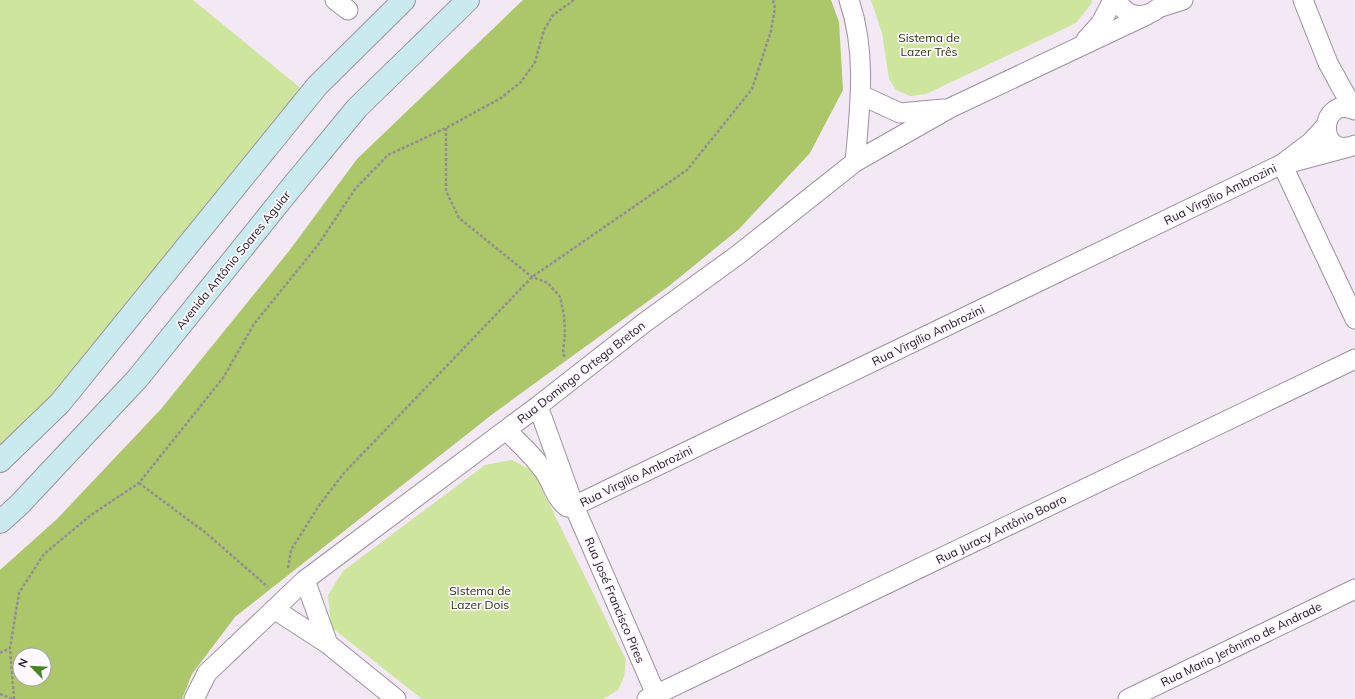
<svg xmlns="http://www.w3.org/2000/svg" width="1355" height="699" font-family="Mulish,sans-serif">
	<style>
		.green { fill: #cde59d }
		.forest { fill: #abc76a; fill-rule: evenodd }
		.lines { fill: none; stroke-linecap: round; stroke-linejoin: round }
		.minor-casing { stroke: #9b929d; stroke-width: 21 }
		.secondary-casing { stroke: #9b929d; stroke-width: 24 }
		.path { stroke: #938c95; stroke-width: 2.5; stroke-dasharray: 3 2; stroke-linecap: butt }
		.minor { stroke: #fff; stroke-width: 19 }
		.secondary { stroke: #c9ebef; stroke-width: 22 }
		.labels { text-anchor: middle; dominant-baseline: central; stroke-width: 3.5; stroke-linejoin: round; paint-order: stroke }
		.park-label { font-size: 12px; fill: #2a350e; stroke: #fef8ff }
		.street-label { font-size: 12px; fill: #242025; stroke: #fef8ff }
	</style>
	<rect width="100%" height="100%" fill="#f3e9f5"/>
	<path class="green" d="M0,0H193L303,90L101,344L31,417L0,448Z
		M871,0H1092L1091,4L1076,23L926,94L910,96L896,90L889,79L882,33Z
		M512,460L533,471L626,660L624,677L618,690L603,699H422L331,627L328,595L343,571L485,465Z"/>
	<path class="forest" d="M523,0H831L839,22L843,90L810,153L739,229L669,286L494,413L235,617L192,674L182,699H0V570L57,519L161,409L289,251L357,159ZM20,655H44V679H20Z"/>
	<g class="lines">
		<defs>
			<path id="minor" d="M335,0L348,10
				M1117,0C1128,23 1153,18 1166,0
				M1303,0L1328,63L1345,94L1355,109
				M1161,7L1183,0
				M1086,40L1101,23L1113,0
				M861,95L900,113L943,109
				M1355,110C1318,94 1316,161 1355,145
				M855,162L950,108L1147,15
				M1289,163L1349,147
				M1282,164L1355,319
				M538,406L574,506L658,699
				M506,430C519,443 533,455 544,471C552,482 555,498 567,507L574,506L1282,164L1311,142L1326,126
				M305,580L328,644
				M274,609L328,644L396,699
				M194,699L207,673L305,580L538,406L644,323L739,254L855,162C860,108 867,52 849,0
				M647,699L1355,359
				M1128,699L1355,589"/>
			<path id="secondary" d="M0,461L60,403L317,86L404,0
				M0,522L19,505L138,378L290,189L357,108L468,0"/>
		</defs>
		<use href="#minor" class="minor-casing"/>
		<use href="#secondary" class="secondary-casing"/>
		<path class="path" d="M446,128V191L459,218L532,277L548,283L560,297L564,315L565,334L563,353L565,358
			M139,483L206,533L268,587
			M288,568L291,550L320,504L344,473L532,277L687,170L752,89L771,31L775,8L773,0
			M0,653L10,648
			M0,694L13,699
			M14,699L10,648L19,593L44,554L91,515L139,483L223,378L254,324L318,245L355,189L388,155L446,128L501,98L521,82L535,62L544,30L553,15L574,0"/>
		<use href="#minor" class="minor"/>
		<use href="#secondary" class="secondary"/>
	</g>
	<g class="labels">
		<g class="park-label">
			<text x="929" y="37">Sistema de<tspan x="929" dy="14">Lazer Três</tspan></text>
			<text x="480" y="590">SIstema de<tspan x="480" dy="14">Lazer Dois</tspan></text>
		</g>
		<g class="street-label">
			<text transform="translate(1220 194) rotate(-26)">Rua Virgílio Ambrozini</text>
			<text transform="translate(233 260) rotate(-51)">Avenida Antônio Soares Aguiar</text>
			<text transform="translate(928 335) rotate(-26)">Rua Virgílio Ambrozini</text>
			<text transform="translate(581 372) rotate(-38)">Rua Domingo Ortega Breton</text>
			<text transform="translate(636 476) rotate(-26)">Rua Virgílio Ambrozini</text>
			<text transform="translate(1001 529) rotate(-26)">Rua Juracy Antônio Boaro</text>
			<text transform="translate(615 600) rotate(67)">Rua José Francisco Pires</text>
			<text transform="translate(1241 644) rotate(-26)">Rua Mario Jerônimo de Andrade</text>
		</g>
	</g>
	<g transform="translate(32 667) rotate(294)"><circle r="19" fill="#fef8ff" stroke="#a7a2a8"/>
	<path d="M0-3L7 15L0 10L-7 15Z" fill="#4a8522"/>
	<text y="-6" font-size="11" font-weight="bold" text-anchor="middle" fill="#242025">N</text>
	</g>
</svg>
